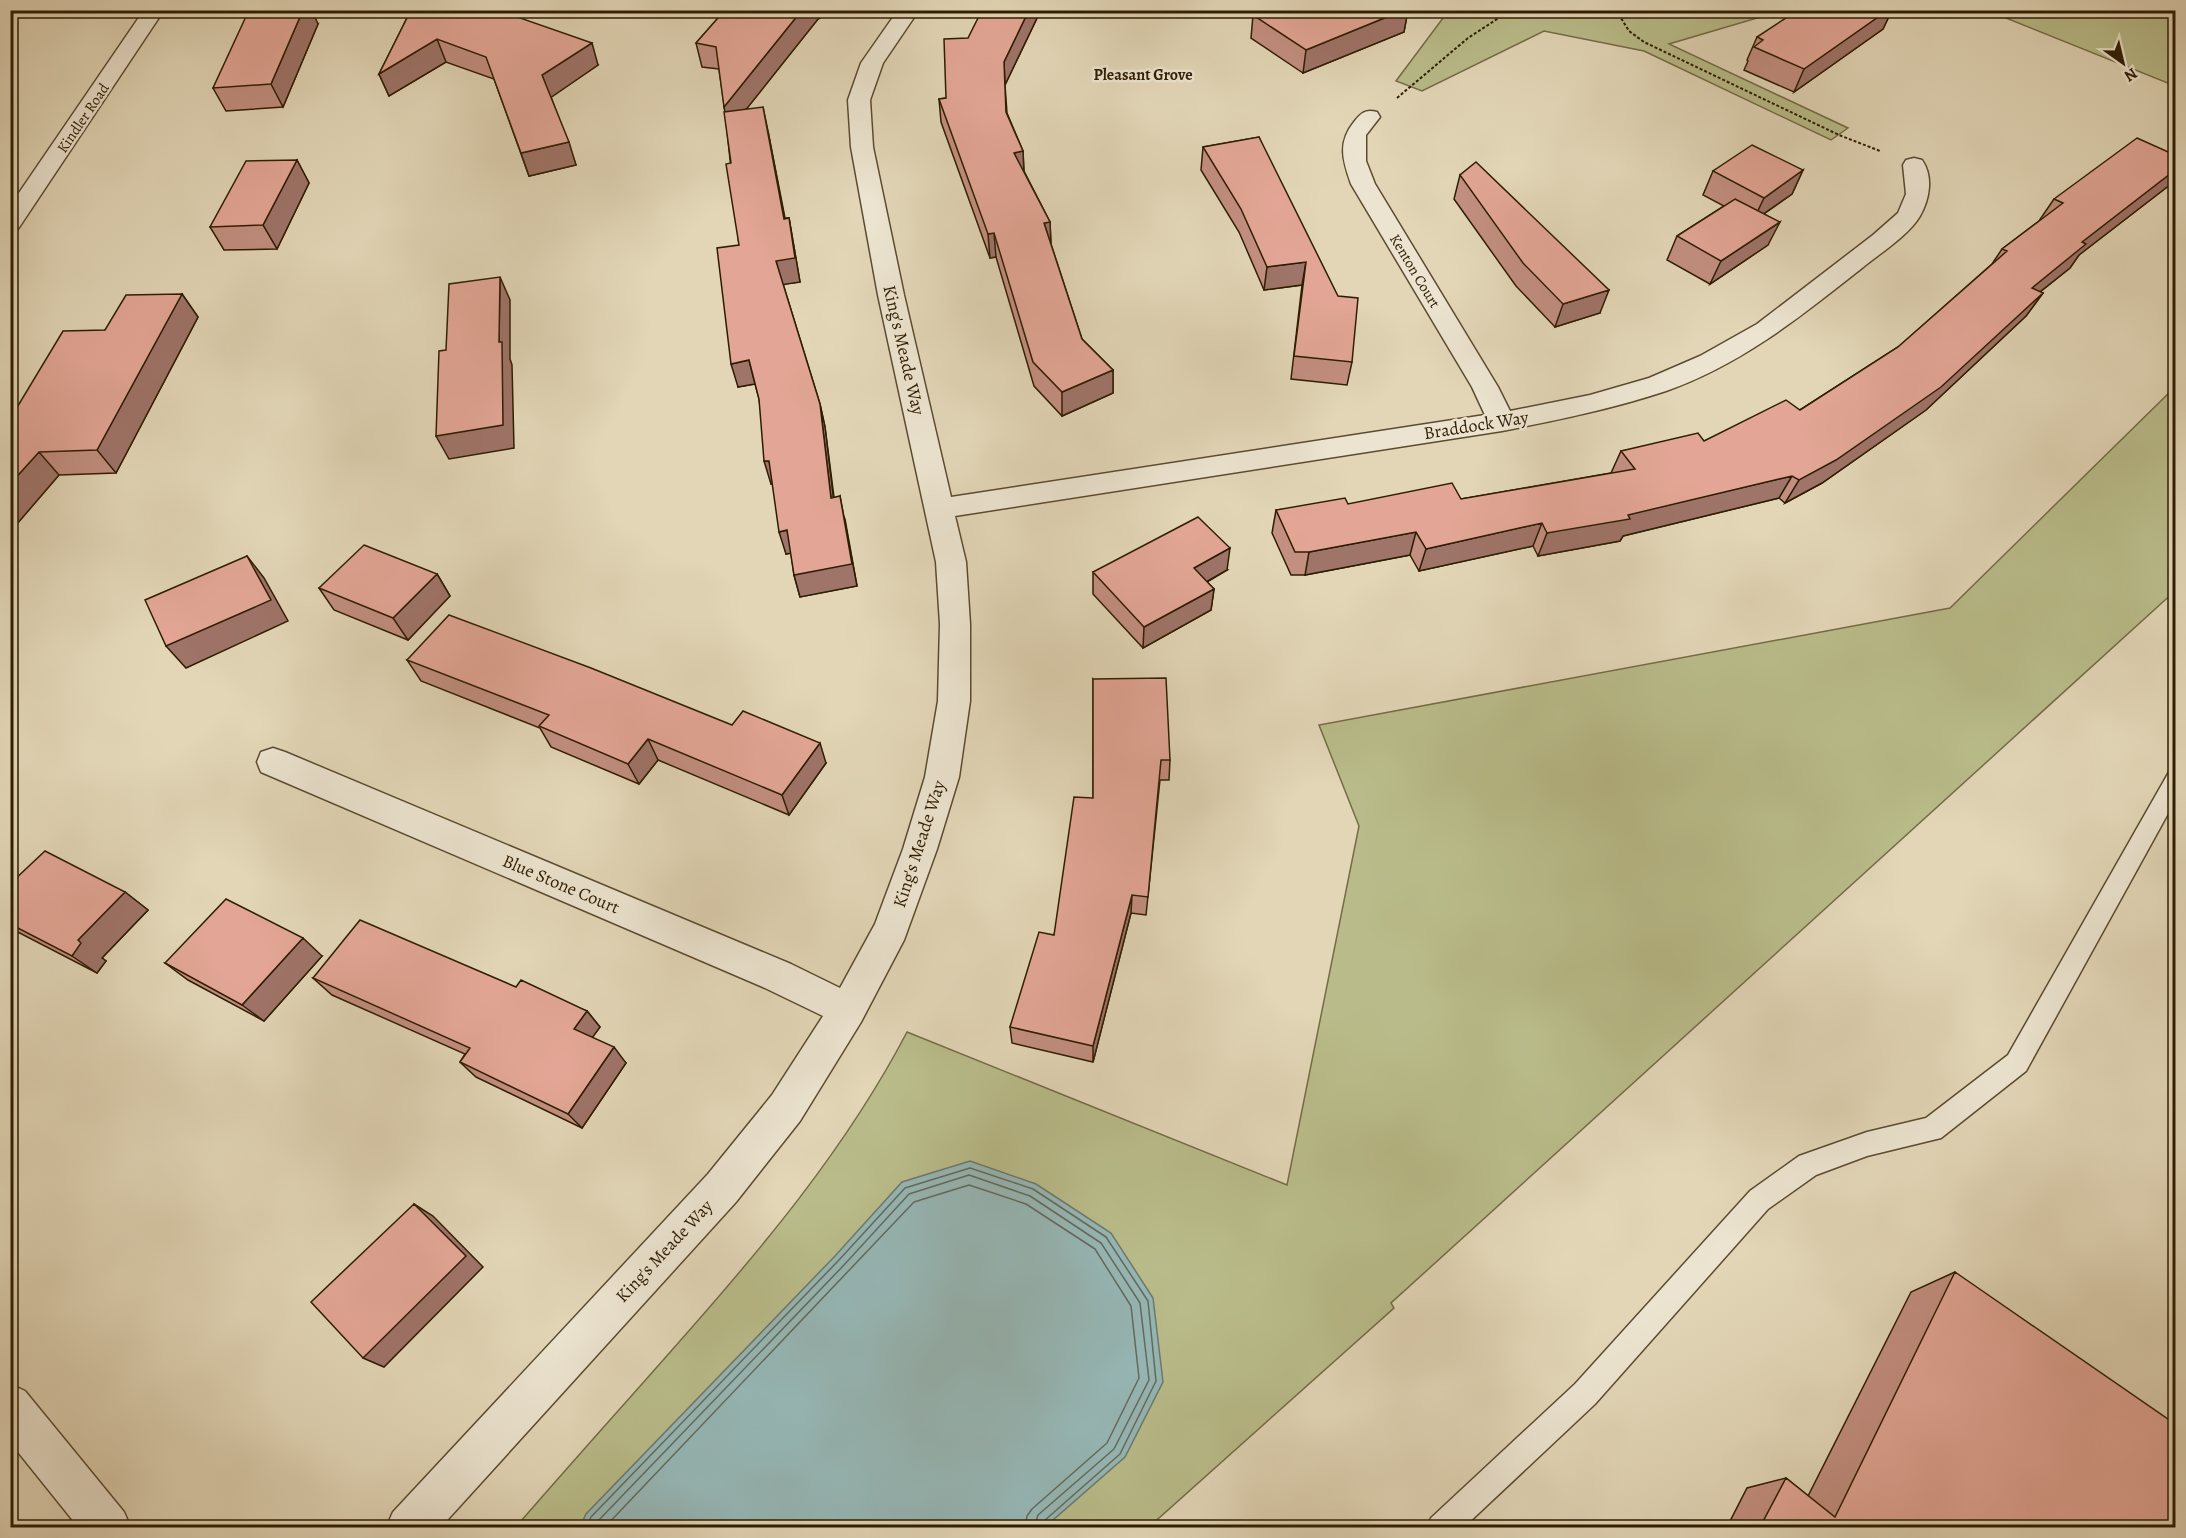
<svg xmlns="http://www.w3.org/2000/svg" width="2186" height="1538" font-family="Alegreya,serif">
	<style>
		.green { fill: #b9bc8a; stroke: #746c46; stroke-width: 1.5 }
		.water { fill: #96b7b6; stroke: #6c796e; stroke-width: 1.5 }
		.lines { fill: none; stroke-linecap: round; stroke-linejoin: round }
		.shore { stroke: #626a5c; stroke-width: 1.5 }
		.service-casing { stroke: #5b4b2f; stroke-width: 3 }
		.minor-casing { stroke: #5b4b2f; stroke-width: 3 }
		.tertiary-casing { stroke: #5b4b2f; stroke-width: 3 }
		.path { stroke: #2e1d02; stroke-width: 2; stroke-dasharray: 3 2; stroke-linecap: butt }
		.service { fill: #ece4d0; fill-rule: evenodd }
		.minor { fill: #ece4d0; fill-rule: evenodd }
		.tertiary { fill: #ece4d0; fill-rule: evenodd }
		.wall { fill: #c38f81; stroke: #2e1d02; stroke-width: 1.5 }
		.shaded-wall { fill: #9f7469; stroke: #2e1d02; stroke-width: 1.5 }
		.building { fill: #e3a696; stroke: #2e1d02; stroke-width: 1.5 }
		.labels { text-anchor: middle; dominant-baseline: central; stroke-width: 5; stroke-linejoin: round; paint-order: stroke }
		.far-street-label { font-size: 15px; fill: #2e1d02; stroke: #ece4d0 }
		.far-neighbourhood-label { font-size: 16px; font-weight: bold; fill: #2e1d02; stroke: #ece4d0 }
		.street-label { font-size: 18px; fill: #2e1d02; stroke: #ece4d0 }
	</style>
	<rect width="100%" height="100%" fill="#e2d6b7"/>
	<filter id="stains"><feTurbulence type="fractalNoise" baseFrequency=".00333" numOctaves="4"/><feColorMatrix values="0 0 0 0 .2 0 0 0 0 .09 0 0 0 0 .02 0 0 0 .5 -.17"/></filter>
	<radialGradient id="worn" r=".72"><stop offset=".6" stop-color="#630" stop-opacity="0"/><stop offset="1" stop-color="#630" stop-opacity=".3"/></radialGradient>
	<path class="green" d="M1449,10L1781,11L1669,44L1848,128L1831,140L1644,51L1544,31L1422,91L1396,81Z
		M1967,11H2175V86L1991,12Z
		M2175,387V591L1391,1303L1394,1308L1149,1527L515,1528C567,1468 620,1409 672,1350C759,1252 846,1149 907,1032L1287,1185L1359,826L1319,725L1950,608Z"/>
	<path class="water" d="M970,1161L1036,1184L1111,1233L1153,1298L1163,1382L1125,1457L1045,1527H580L586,1514L835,1256L902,1182Z"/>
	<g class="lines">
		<path class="shore" d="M586,1528L591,1517L839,1260L905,1188L970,1168L1033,1189L1106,1237L1148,1301L1156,1381L1120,1454L1044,1521L1041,1528
			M594,1528L598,1521L844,1265L909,1194L969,1175L1030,1196L1101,1243L1140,1303L1149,1380L1114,1449L1038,1515L1034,1528
			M604,1528L914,1202L969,1185L1026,1204L1095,1249L1131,1306L1139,1378L1107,1443L1032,1509L1027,1516L1025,1528"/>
		<defs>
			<path id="service" d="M2176,769V799L2026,1071L1941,1138L1867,1156L1816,1175L1768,1209L1595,1404L1463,1528H1427L1431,1518L1575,1384L1750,1191L1799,1156L1867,1132L1926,1118L2008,1055L2169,772Z"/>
			<path id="minor" d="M144,10H164L18,229L10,231V206Z
				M898,10H919L883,63L870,100L873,147L904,295L951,497L1485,415L1472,387L1351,184C1343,161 1337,143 1354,122C1361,113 1365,109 1377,112L1380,117L1366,135V161L1375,184L1498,387L1510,411L1590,395L1649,378L1700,356L1757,324L1873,235L1898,213L1906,194L1903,165L1906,160L1914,158L1922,160C1934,177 1929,200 1920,216C1909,235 1879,254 1862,268C1800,317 1742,364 1666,391C1612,409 1557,420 1502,431L955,516L966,562L970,624V701L959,777L937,849L904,940L861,1022L800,1121L736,1202L440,1528H386L393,1512L708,1174L772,1095L823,1016L765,988L261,772L257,762L261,752L273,748L285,752L791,964L840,988L875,924L903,849L925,777L938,701L940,624L936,562L878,295L851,147L848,100L861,63Z"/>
			<path id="tertiary" d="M10,1384L25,1391L124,1512L131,1528H79L10,1442Z"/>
		</defs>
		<use href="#service" class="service-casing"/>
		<use href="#minor" class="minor-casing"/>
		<use href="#tertiary" class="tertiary-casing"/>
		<path class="path" d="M1616,10L1629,31L1644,42L1839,135L1880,151
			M1397,98L1468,38L1511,10"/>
		<use href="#service" class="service"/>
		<use href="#minor" class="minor"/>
		<use href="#tertiary" class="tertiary"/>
	</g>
	<path class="wall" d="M411,10L598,65L551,97L576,165L529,176L494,79L446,62L389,96L379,74Z
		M725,10H833L818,19L746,109L768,131L785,218H789L800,282L783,284L820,404L825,427L834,497L845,519L857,586L800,597L794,575L791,553L786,554L773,484H771L759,399L755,384L738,387L739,245L725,112L719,69L702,67L696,43Z
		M1290,10H1408L1404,32L1303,73L1251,38L1253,15Z
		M1822,10H1892L1883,29L1794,92L1744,70L1748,61L1747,60L1757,37Z
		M1038,16L1005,85L1007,113L1023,151L1024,171L1050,222L1051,244L1082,339L1113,370V393L1062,416L1034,386L996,257L990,258L941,122L939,99L946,98Z
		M318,24L283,107L226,111L213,88Z
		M1259,137L1352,362L1347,385L1291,379L1302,285L1264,290L1239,232L1201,170L1203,147Z
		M297,160L309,183L277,249L224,250L210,227Z
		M1803,170L1792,194L1764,214L1768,245L1710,284L1667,260L1677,236L1724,206L1703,195L1713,171Z
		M1460,175L1600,313L1555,327L1516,286L1454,199Z
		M2171,184L2079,255L2070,268L2040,292L2043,293L2026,316L1926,410L1822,483L1785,503L1779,498L1623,536L1620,541L1538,556L1533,546L1419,571L1410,555L1305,575H1291L1272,533L1276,510L1348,504L1461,499L1611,473L1621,451L1704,441L1800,410L1898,347L1992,264L2002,249L2039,221L2054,199Z
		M182,294L198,317L116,473L59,475L10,532V419L105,330Z
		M1227,570L1207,582L1214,589L1211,610L1143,648L1093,594V572Z
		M437,574L450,596L408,640L334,610L319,588Z
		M407,660L826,763L789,815L658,760L639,784L551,747L540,728L421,681Z
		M1093,679L1170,760L1169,780H1160L1146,915L1131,913L1093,1062L1012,1043L1010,1027L1054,935L1093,798Z
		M10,876L15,880L125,892L148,910L102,958L106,961L97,973L10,928Z
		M322,956L264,1021L188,980L165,963Z
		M313,978L516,987L587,1011L600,1027L592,1037L626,1063L582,1128L476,1077L460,1062L465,1054L332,995Z
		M1955,1272L2175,1527H1727L1747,1488L1786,1478L1808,1496L1911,1292Z"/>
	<path class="shaded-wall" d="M303,10H312L318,24L283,107L271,84Z
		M802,10H833L818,19L729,131L724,107Z
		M1029,10H1038V16L1005,85L1004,62Z
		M1404,10H1408L1404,32L1303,73L1306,50Z
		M1888,10H1892L1883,29L1794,92L1804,69Z
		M437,39L446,62L389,96L379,74Z
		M592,43L598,65L550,98L542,75Z
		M763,107L768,131L789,242L784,219Z
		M569,142L576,165L529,176L521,153Z
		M1023,151L1024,175L1014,153Z
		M297,160L309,183L277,249L263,225Z
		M1803,170L1792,194L1753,221L1764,198Z
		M2175,170V178L2171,184L2079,255L2070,268L2016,311L2032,288L2082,242Z
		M789,218L800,282L781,285L776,261Z
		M1050,222L1051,245L1044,223Z
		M1780,222L1768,245L1710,284L1721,261Z
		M994,233L996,257L990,258L988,234Z
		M1306,262L1302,285L1264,290L1267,267Z
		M500,277L510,300V359L512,365L514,448L449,459L436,436L499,342Z
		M1609,290L1600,313L1555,327L1563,304Z
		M2043,293L2026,316L1926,410L1822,483L1785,503L1799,480Z
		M182,294L198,317L116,473L97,450Z
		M749,360L755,384L738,387L731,364Z
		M1113,370V393L1062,416V392Z
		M820,404L825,427L836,520L831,498Z
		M39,452L59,475L10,532V484Z
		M764,461H769L776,483L771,484Z
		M1792,476L1779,498L1623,536L1620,541L1538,556L1547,533Z
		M840,496L857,586L800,597L794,575Z
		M1542,523L1533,546L1419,571L1426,549Z
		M787,530L793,553L786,554L779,532Z
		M1416,532L1410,555L1305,575L1309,552Z
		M1230,548L1227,570L1192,590L1194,568Z
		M247,556L264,578L288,621L186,668L166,646Z
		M437,574L450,596L408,640L393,618Z
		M1214,589L1211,610L1143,648L1144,627Z
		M648,739L658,760L639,784L628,764Z
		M820,743L826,763L789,815L782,795Z
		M125,892L148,910L102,958L106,961L97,973L72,956L78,940Z
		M1132,895L1131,913L1093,1062V1046Z
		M303,938L322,956L264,1021L242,1005Z
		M587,1011L600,1027L587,1045L574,1029Z
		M614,1047L626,1063L582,1128L568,1114Z
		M414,1204L433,1216L483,1267L384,1367L363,1358Z"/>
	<path class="building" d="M249,10H303L271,84L213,88Z
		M411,10H497L592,43L542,75L569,142L521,153L486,57L437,39L379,74Z
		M725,10H802L724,107L716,47L696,43Z
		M982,10H1029L1004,62L1006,112L1023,151L1014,153L1050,222L1044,223L1082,339L1113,370L1062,392L1033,362L994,233L988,234L939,99L946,98L944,39L968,38Z
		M1290,10H1404L1306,50L1253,15Z
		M1822,10H1888L1804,69L1754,47L1763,40L1757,37L1795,12Z
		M763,107L784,219L789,218L795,258L776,261L820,404L831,498L840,496L852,564L794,575L787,530L779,532L769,461H764L759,399L749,360L731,364L717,248L739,245L726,164L731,163L724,112Z
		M1259,137L1338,296L1358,298L1352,362L1294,356L1306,262L1267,267L1241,209L1203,147Z
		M2137,138L2175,155V170L2082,242L2086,244L2032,288L2043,293L1941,387L1836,460L1799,480L1792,476L1628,515L1630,519L1547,533L1542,523L1426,549L1416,532L1309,552H1295L1276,510L1345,498L1348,504L1452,483L1461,499L1635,469L1621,451L1698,433L1704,441L1786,400L1800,410L1898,347L2007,251L2002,249L2063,203L2054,199Z
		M1752,145L1803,170L1764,198L1713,171Z
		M297,160L263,225L210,227L246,161Z
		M1476,162L1609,290L1563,304L1523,263L1460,175Z
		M1735,199L1780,222L1721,261L1677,236Z
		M500,277L499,342H502L503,425L436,436L439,351L446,350L449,284Z
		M182,294L97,450L39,452L10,484V419L63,331L105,330L126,295Z
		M1198,517L1230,548L1194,568L1214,589L1144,627L1093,572Z
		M364,545L437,574L393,618L319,588Z
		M247,556L271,600L166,646L145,600Z
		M449,615L591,668L732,725L743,711L820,743L782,795L648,739L628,764L539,726L549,715L407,660Z
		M1166,678L1170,760H1161L1148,897L1132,895L1093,1046L1010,1027L1039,932L1054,935L1074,797L1093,798V679Z
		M45,851L125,892L78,940L81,943L72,956L10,924V880L12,882Z
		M226,899L303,938L242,1005L165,963Z
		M360,920L516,987L521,980L587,1011L574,1029L614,1047L568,1114L460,1062L470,1048L313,978Z
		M414,1204L466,1256L363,1358L311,1302Z
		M1955,1272L2175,1424V1527H1760L1786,1478L1835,1517Z"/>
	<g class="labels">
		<g class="far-street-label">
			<text transform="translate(83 118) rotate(-56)">Kindler Road</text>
			<text transform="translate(1415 271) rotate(59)">Kenton Court</text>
		</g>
		<g class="far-neighbourhood-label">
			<text x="1143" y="75">Pleasant Grove</text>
		</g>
		<g class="street-label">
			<text transform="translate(904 350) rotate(77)">King's Meade Way</text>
			<text transform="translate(1476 425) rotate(-9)">Braddock Way</text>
			<text transform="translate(919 844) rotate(-72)">King's Meade Way</text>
			<text transform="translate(561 884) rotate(23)">Blue Stone Court</text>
			<text transform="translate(664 1251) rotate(-47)">King's Meade Way</text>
		</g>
	</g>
	<rect width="2186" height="1538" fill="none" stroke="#e2d6b7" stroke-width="36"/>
	<rect x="12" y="12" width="2162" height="1514" fill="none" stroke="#2e1d02" stroke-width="3"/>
	<rect x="18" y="18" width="2150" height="1502" fill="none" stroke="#2e1d02" stroke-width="1.5"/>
	<g transform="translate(2123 63) rotate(146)" stroke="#ece4d0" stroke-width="4.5" paint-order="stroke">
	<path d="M0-4.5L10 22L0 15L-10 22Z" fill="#2e1d02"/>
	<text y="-9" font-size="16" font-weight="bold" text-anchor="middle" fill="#2e1d02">N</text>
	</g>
	<rect width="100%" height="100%" filter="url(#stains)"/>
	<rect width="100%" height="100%" fill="url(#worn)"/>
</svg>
